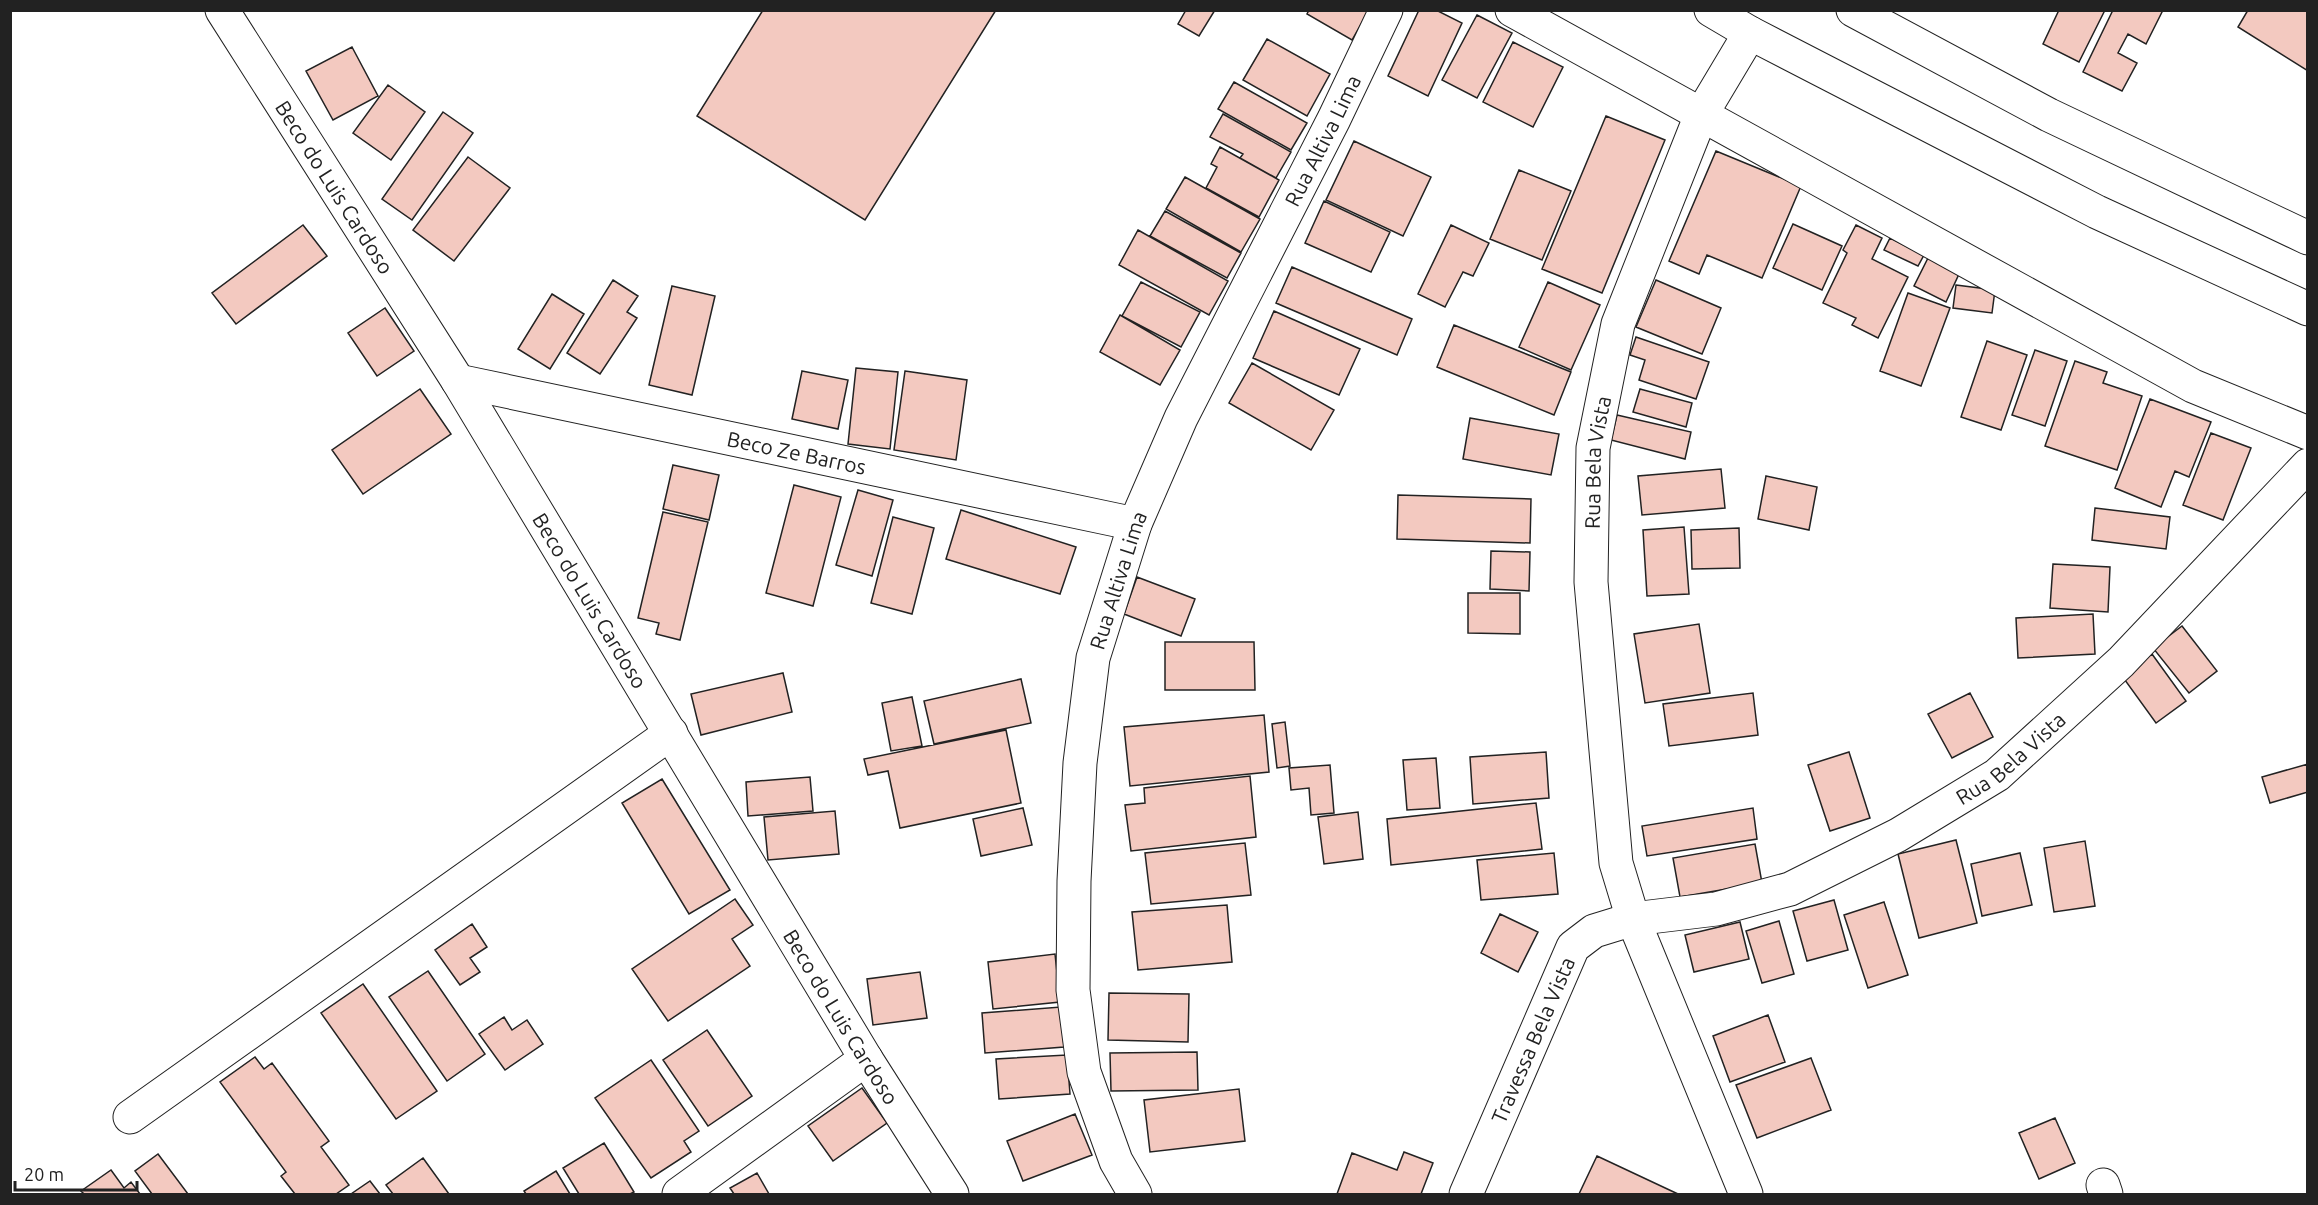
<svg xmlns="http://www.w3.org/2000/svg" width="2318" height="1205" font-family="Ubuntu,sans-serif">
	<style>
		.building { fill: #f3c9c0; stroke: #222; stroke-width: 1.5 }
		.lines { fill: none; stroke-linecap: round; stroke-linejoin: round }
		.street-casing { stroke: #222; stroke-width: 35 }
		.primary-casing { stroke: #222; stroke-width: 35 }
		.street { stroke: #fff; stroke-width: 33 }
		.primary { stroke: #fff; stroke-width: 33 }
		.labels { text-anchor: middle; dominant-baseline: central; stroke-width: 4.5; stroke-linejoin: round; paint-order: stroke }
		.street-label { font-size: 21px; fill: #222; stroke: #fff }
	</style>
	<rect width="100%" height="100%" fill="#fff"/>
	<path class="building" d="M763,10H996L865,220L697,116Z
		M1186,10H1215L1199,36L1178,24Z
		M1309,10H1369L1352,40L1307,14Z
		M1419,10H1436L1462,23L1428,96L1388,76Z
		M2059,10H2105L2079,62L2043,44Z
		M2113,10H2163L2146,44L2128,34L2118,53L2137,63L2122,91L2083,72Z
		M2248,10H2308V71L2238,27Z
		M1477,15L1512,33L1477,98L1442,80Z
		M1267,39L1330,74L1307,116L1243,80Z
		M1513,42L1563,67L1533,127L1483,102Z
		M352,47L378,96L333,120L306,71Z
		M1234,82L1307,123L1291,150L1218,109Z
		M388,85L425,112L391,160L353,133Z
		M443,112L473,133L412,220L382,199Z
		M1223,114L1291,152L1276,178L1240,158L1243,154L1210,137Z
		M1606,116L1665,140L1602,293L1542,269Z
		M1354,141L1431,177L1403,236L1326,200Z
		M1220,147L1279,180L1259,217L1206,188L1217,167L1211,164Z
		M1716,151L1801,186L1762,278L1707,255L1699,274L1669,261Z
		M468,157L510,188L454,261L413,230Z
		M1519,170L1571,191L1542,260L1490,239Z
		M1185,177L1260,219L1241,252L1166,209Z
		M1324,201L1390,232L1371,272L1305,243Z
		M1165,211L1241,253L1227,278L1150,236Z
		M1793,224L1842,246L1822,290L1773,268Z
		M303,225L327,256L236,324L212,293Z
		M1451,225L1489,243L1473,276L1463,272L1445,307L1418,294Z
		M1856,225L1882,238L1872,259L1908,277L1878,338L1852,325L1856,318L1823,303L1847,253L1843,250Z
		M1138,230L1228,281L1209,315L1119,265Z
		M1890,238L1924,255L1918,266L1884,250Z
		M1928,258L1959,274L1946,302L1914,286Z
		M1292,267L1412,319L1397,355L1276,303Z
		M613,280L638,296L627,312L637,318L600,374L567,353Z
		M1656,280L1721,308L1702,354L1636,327Z
		M1141,282L1200,312L1181,347L1122,316Z
		M1548,282L1600,305L1571,370L1519,347Z
		M1956,285L1995,290L1992,313L1953,308Z
		M672,286L715,296L692,395L649,385Z
		M1908,293L1950,308L1921,386L1880,371Z
		M552,294L584,314L550,369L518,349Z
		M385,308L414,351L377,376L348,333Z
		M1274,311L1360,349L1339,395L1253,358Z
		M1120,315L1180,350L1160,385L1100,352Z
		M1454,325L1571,372L1554,415L1437,367Z
		M1636,337L1709,362L1696,399L1639,380L1645,360L1630,355Z
		M1987,341L2027,355L2001,430L1961,417Z
		M2035,350L2067,361L2045,426L2012,415Z
		M2075,361L2107,372L2103,383L2142,396L2117,470L2045,446Z
		M1252,363L1334,410L1311,450L1229,403Z
		M856,368L898,372L890,449L848,444Z
		M802,371L848,380L838,429L792,419Z
		M905,371L967,380L956,460L894,450Z
		M420,389L451,434L363,494L332,450Z
		M1640,389L1692,403L1686,427L1633,412Z
		M2150,399L2211,422L2189,477L2175,471L2161,507L2115,488Z
		M1617,415L1691,432L1685,459L1611,440Z
		M1470,418L1559,434L1551,475L1463,459Z
		M2211,433L2251,448L2223,520L2183,505Z
		M673,465L719,475L709,520L663,509Z
		M1721,469L1725,508L1642,515L1638,476Z
		M1766,476L1817,487L1809,530L1758,519Z
		M794,485L841,497L813,606L766,593Z
		M858,490L893,500L872,576L836,565Z
		M1398,495L1531,499L1530,543L1397,539Z
		M2095,508L2170,517L2166,549L2092,540Z
		M961,510L1076,547L1060,594L946,559Z
		M663,512L708,522L680,640L656,634L659,623L638,618Z
		M893,517L934,528L912,614L871,603Z
		M1684,527L1689,594L1647,596L1643,530Z
		M1739,528L1740,568L1692,569L1691,530Z
		M1491,551L1530,552L1529,591L1490,589Z
		M2053,564L2110,567L2108,612L2050,608Z
		M1137,577L1195,599L1181,636L1124,614Z
		M1468,593H1520V634L1468,633Z
		M2093,614L2095,654L2018,658L2016,618Z
		M1699,624L1710,693L1645,703L1634,634Z
		M2182,626L2217,671L2189,693L2153,648Z
		M1165,642H1254L1255,690H1165Z
		M2152,654L2186,701L2156,723L2122,676Z
		M783,673L792,712L701,735L691,694Z
		M1021,679L1031,723L934,744L924,701Z
		M1753,693L1758,735L1669,746L1663,704Z
		M1970,693L1993,737L1952,758L1928,714Z
		M912,697L922,746L891,751L882,703Z
		M1264,715L1269,772L1130,786L1124,727Z
		M1285,722L1290,766L1277,768L1272,724Z
		M1006,730L1021,803L900,828L888,771L868,775L864,759Z
		M1546,752L1549,798L1473,804L1470,757Z
		M1849,752L1870,818L1830,831L1808,765Z
		M1436,758L1440,808L1407,810L1403,760Z
		M2308,764V792L2270,803L2262,777Z
		M1330,765L1334,813L1311,815L1309,788L1291,790L1289,768Z
		M1250,776L1256,837L1131,851L1125,805L1145,803L1144,788Z
		M810,777L813,811L748,816L746,782Z
		M662,779L730,890L689,914L622,803Z
		M1536,803L1542,849L1391,865L1387,819Z
		M1023,808L1032,845L981,856L973,819Z
		M1753,808L1757,839L1647,856L1642,826Z
		M835,811L839,854L768,860L764,817Z
		M1358,812L1363,859L1324,864L1318,817Z
		M1956,840L1977,923L1919,938L1898,854Z
		M2085,841L2095,906L2054,912L2044,848Z
		M1245,843L1251,895L1151,904L1145,853Z
		M1755,844L1762,883L1680,897L1673,858Z
		M1554,853L1558,894L1481,900L1477,860Z
		M2020,853L2032,905L1982,916L1971,864Z
		M735,899L753,925L732,939L750,966L668,1021L632,969Z
		M1834,900L1848,950L1807,961L1793,911Z
		M1884,902L1908,975L1868,988L1844,915Z
		M1227,905L1232,962L1138,970L1132,912Z
		M1500,914L1538,932L1518,972L1481,953Z
		M1779,921L1794,974L1762,983L1746,931Z
		M1740,922L1749,959L1694,972L1685,935Z
		M472,924L487,947L470,958L480,972L460,985L435,950Z
		M1055,954L1060,1002L993,1009L988,962Z
		M428,971L485,1054L447,1081L389,997Z
		M920,972L927,1018L873,1025L867,979Z
		M363,984L437,1091L396,1119L321,1013Z
		M1109,993L1189,994L1188,1042L1108,1040Z
		M1061,1007L1064,1047L985,1053L982,1013Z
		M1768,1015L1785,1062L1730,1082L1713,1036Z
		M504,1017L512,1030L527,1020L543,1044L505,1070L479,1034Z
		M707,1030L752,1096L708,1126L663,1060Z
		M1197,1052L1198,1090L1111,1091L1110,1053Z
		M1067,1055L1070,1094L999,1099L996,1059Z
		M255,1057L264,1069L272,1063L329,1141L321,1147L349,1185L336,1194H295L281,1176L286,1172L220,1082Z
		M1811,1058L1831,1110L1757,1138L1736,1085Z
		M651,1060L699,1131L684,1141L691,1152L651,1178L595,1098Z
		M862,1088L887,1123L833,1161L808,1126Z
		M1239,1089L1245,1141L1150,1152L1144,1100Z
		M1075,1114L1092,1155L1023,1181L1007,1141Z
		M2055,1118L2075,1163L2039,1179L2019,1133Z
		M604,1143L634,1192L630,1194H579L563,1168Z
		M1404,1152L1433,1163L1421,1194H1337L1352,1153L1397,1170Z
		M158,1154L188,1194H152L135,1171Z
		M1597,1156L1678,1194H1579Z
		M423,1158L449,1194H393L386,1185Z
		M111,1170L124,1188L131,1182L140,1194H84L81,1191Z
		M556,1171L570,1194H526L524,1191Z
		M757,1173L769,1194H734L730,1188Z
		M370,1181L380,1194H351Z"/>
	<g class="lines">
		<defs>
			<g id="street">
				<path id="s1" d="M222,10L458,381L866,1059L952,1194"/>
				<path d="M1512,10L2193,386L2308,433"/>
				<path id="s2" d="M458,381L1135,524"/>
				<path d="M130,1117L671,733"/>
				<path d="M2103,1185L2106,1194"/>
				<path d="M679,1194L866,1059"/>
				<path id="s3" d="M1135,1194L1116,1161L1084,1072L1073,990L1074,881L1080,763L1093,658L1135,524L1181,418L1334,119L1386,10"/>
				<path id="s4" d="M1466,1194L1573,947L1594,931L1633,919L1716,909L1790,889L1898,835L1997,775L2121,662L2308,465"/>
				<path id="s5" d="M1746,1194L1633,919L1616,863L1591,582L1593,448L1618,324L1701,115L1750,33"/>
			</g>
			<path id="primary" d="M1711,10L1750,33L2097,212L2308,309
				M1853,10L2049,115L2308,238"/>
		</defs>
		<use href="#street" class="street-casing"/>
		<use href="#primary" class="primary-casing"/>
		<use href="#street" class="street"/>
		<use href="#primary" class="primary"/>
	</g>
	<g class="labels">
		<g class="street-label">
			<text stroke="none"><textPath href="#s3" startOffset="1116">Rua Altiva Lima</textPath></text>
			<text stroke="none"><textPath href="#s1" startOffset="210">Beco do Luis Cardoso</textPath></text>
			<text stroke="none"><textPath href="#s2" startOffset="346">Beco Ze Barros</textPath></text>
			<text stroke="none"><textPath href="#s5" startOffset="758">Rua Bela Vista</textPath></text>
			<text stroke="none"><textPath href="#s3" startOffset="630">Rua Altiva Lima</textPath></text>
			<text stroke="none"><textPath href="#s1" startOffset="696">Beco do Luis Cardoso</textPath></text>
			<text stroke="none"><textPath href="#s4" startOffset="754">Rua Bela Vista</textPath></text>
			<text stroke="none"><textPath href="#s1" startOffset="1182">Beco do Luis Cardoso</textPath></text>
			<text stroke="none"><textPath href="#s4" startOffset="168">Travessa Bela Vista</textPath></text>
		</g>
	</g>
	<rect width="2318" height="1205" fill="none" stroke="#222222" stroke-width="24"/>
	<path d="M15 1181v9h122v-9" fill="none" stroke="#222222" stroke-width="3"/>
	<text x="24" y="1181" font-size="18" fill="#222222" stroke="#ffffff" stroke-width="4.5" paint-order="stroke">20 m</text>
</svg>
